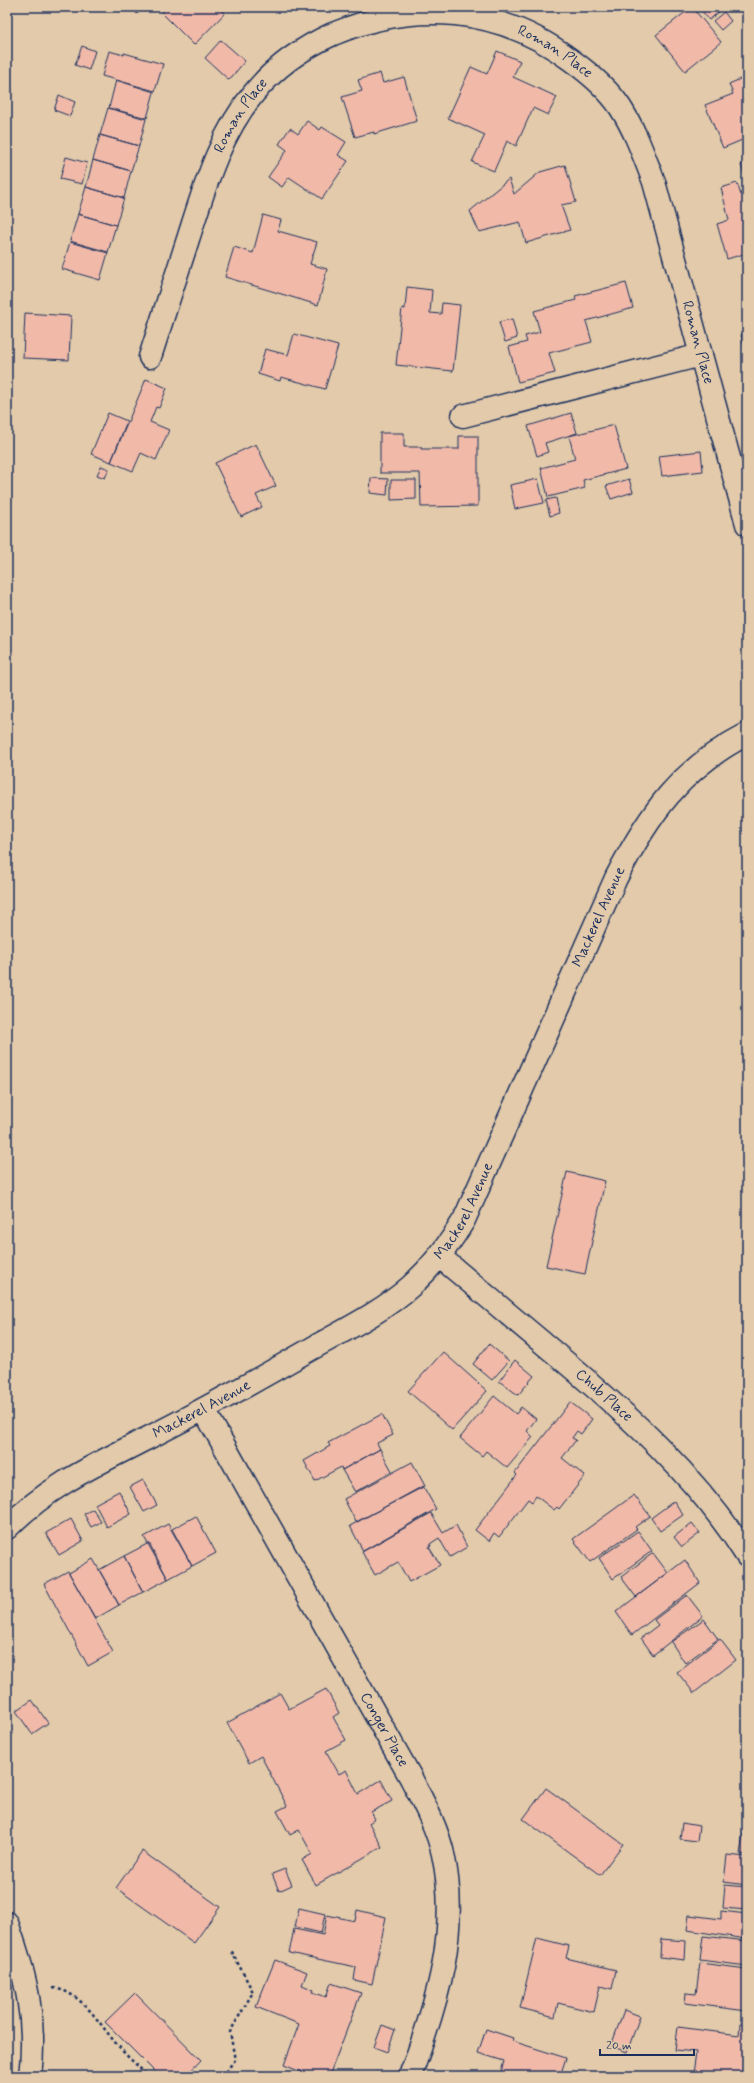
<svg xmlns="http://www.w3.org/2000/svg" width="754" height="2083" font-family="Mynerve,sans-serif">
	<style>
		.building { fill: #f1b9a8; stroke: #1b2f5e }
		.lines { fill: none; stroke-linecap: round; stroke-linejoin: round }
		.minor-casing { stroke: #1b2f5e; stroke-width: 25 }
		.path { stroke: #1b2f5e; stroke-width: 2.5; stroke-dasharray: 3 3; stroke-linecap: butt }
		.minor { stroke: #e2caaa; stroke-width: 22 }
		.labels { text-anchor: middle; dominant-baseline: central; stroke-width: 3; stroke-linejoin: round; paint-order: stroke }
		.street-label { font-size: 15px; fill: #1b2f5e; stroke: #e2caaa }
	</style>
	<rect width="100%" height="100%" fill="#e2caaa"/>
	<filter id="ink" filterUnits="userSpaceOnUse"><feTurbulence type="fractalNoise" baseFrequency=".025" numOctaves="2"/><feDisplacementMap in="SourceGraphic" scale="8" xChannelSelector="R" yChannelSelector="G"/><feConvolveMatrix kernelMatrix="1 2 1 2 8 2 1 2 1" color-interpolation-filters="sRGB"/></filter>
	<g filter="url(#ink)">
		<path class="building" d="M131,7H144L137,14Z
			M167,7H219L225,13L194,45L162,13Z
			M692,7L721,42L685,71L656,35Z
			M699,7H725L709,20Z
			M724,12L731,21L721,30L713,21Z
			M221,40L245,61L229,80L205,58Z
			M82,46L95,51L89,70L75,65Z
			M109,51L124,55V53L163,64L155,91L102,76Z
			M497,51L520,61L513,77L557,97L548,115L533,108L516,146L507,141L494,171L472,162L485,135L448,118L471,67L487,74Z
			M380,73L383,83L404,77L417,121L374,134V132L355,137L342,97L362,91L358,80Z
			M747,76V138L723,148L705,105L733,94L729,84Z
			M116,80L154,92L147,118L109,108Z
			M59,95L75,102L70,116L54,110Z
			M108,108L146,119L139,146L100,135Z
			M307,121L320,130L322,127L346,142L338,155L348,161L322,199L289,177L282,187L268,177L287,150L279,144L290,128L298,134Z
			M100,135L139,146L131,171L93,160Z
			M66,157L87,163L82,184L60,179Z
			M93,160L131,171L124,198L86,187Z
			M747,163V184L741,165Z
			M565,165L576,202L561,205L570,230L526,243L520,222L479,232L470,211L509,179L514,194L540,172Z
			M737,183L741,195L747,193V253L727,259L717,224L729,220L721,188Z
			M86,187L124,198L116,225L78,214Z
			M78,214L116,225L108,252L70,241Z
			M263,215L281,220L278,231L317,242L310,264L327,269L318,305L225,277L234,247L253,253Z
			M70,242L108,253L100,280L62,269Z
			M626,283L633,308L586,321L592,342L549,353L555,373L518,382L509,347L527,342L525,336L540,332L534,311L576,300L575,296Z
			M407,287L432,290L430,313L441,314L442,303L460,305L453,371L396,365L402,308L405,309Z
			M25,313L71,316L69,360L23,358Z
			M512,319L517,338L505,342L499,322Z
			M747,333V356L741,335Z
			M294,334L338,346L325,389L281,377L280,381L258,374L265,349L288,355Z
			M146,379L167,388L159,408L156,407L150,422L169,430L156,460L141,453L133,471L111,462Z
			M108,413L127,421L111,462L91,454Z
			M571,413L577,433L545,443L548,452L537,456L528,426Z
			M614,425L626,469L583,480L585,488L548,497L541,468L575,459L569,436Z
			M380,433H404V447H421V449H459V436H478V506L421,507L420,473H380Z
			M256,444L276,486L256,495L262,507L241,517L215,463Z
			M701,451L703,471L662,476L659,456Z
			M101,466L109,469L105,478L97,475Z
			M371,478L388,479L387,495L370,493Z
			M538,479L544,503L515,509L510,485Z
			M629,479L633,492L611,499L606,486Z
			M391,480H416V499L391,500Z
			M556,498L559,513L550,516L546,500Z
			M567,1172L605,1181L585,1274L546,1266Z
			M489,1344L509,1361L492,1380L473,1364Z
			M443,1352L487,1391L452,1430L408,1391Z
			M515,1360L534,1376L518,1395L499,1381Z
			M494,1396L516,1414L521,1407L536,1419L527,1431L533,1437L507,1468L486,1451L482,1456L460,1438Z
			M570,1402L592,1419L581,1434L577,1431L572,1438L576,1440L562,1458L585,1476L559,1509L557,1507L554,1510L536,1496L532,1502L528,1499L499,1537L494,1533L489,1541L475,1530L517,1475L515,1473Z
			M382,1414L393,1435L377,1443L380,1449L342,1470L341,1467L315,1481L304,1461L330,1446L328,1443Z
			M380,1449L392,1471L355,1492L342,1470Z
			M412,1462L425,1486L356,1522L344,1499Z
			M143,1480L157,1505L144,1512L130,1487Z
			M423,1486L436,1509L363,1551L350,1526Z
			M119,1491L131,1514L107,1527L95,1504Z
			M634,1495L650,1516L635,1527L637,1529L590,1562L573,1539Z
			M674,1501L683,1515L660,1531L651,1518Z
			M93,1509L101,1522L91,1527L84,1514Z
			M431,1513L443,1533L456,1525L467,1547L450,1557L439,1538L430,1544L431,1546L429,1547L440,1565L409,1582L398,1562L375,1575L362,1552Z
			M196,1516L216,1553L192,1566L172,1529Z
			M71,1519L83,1541L59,1555L46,1533Z
			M692,1523L700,1533L682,1547L674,1537Z
			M168,1524L192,1566L168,1579L144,1537Z
			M638,1531L652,1551L613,1579L599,1558Z
			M149,1543L168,1579L143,1592L124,1556Z
			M653,1553L668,1573L636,1597L621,1577Z
			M124,1556L143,1592L119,1605L99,1570Z
			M93,1559L119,1605L95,1619L69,1573Z
			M685,1560L700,1583L632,1635L616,1612Z
			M68,1571L113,1652L88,1666L44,1584Z
			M687,1595L703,1616L653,1655L641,1638L658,1625L654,1620Z
			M704,1619L718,1639L685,1663L671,1642Z
			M720,1639L736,1660L694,1693L677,1672Z
			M326,1689L339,1713L333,1717L346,1740L326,1751L339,1774L346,1770L358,1794L381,1780L392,1801L371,1812L375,1819L369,1823L382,1847L316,1885L302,1860L312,1854L299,1830L290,1835L277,1811L287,1806L261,1756L249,1763L227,1723L280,1693L289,1709Z
			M32,1700L48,1723L32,1734L16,1711Z
			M546,1788L623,1844L600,1875L523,1819Z
			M682,1823L699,1826L697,1841L680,1839Z
			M744,1828H747V1855L740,1854Z
			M142,1851L220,1907L194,1943L116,1888Z
			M727,1855L747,1857V1885L724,1882Z
			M285,1869L292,1885L279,1891L272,1874Z
			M725,1885L747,1887V1910L723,1908Z
			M299,1908L325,1914L321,1933L295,1927Z
			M357,1910L386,1917L372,1984L354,1980L356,1967L289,1953L294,1929L323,1935L327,1915L355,1921Z
			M721,1911L747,1914V1939L687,1930L689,1915L721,1919Z
			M703,1936L747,1941V1966L700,1960Z
			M537,1938L569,1946L566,1958L616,1970L612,1989L600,1986L594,2012L558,2003L555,2017L520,2008Z
			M661,1939L686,1941L685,1960L660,1957Z
			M275,1960L307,1972L302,1985L314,1990L313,1992L326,1997L331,1983L361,1993L329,2076H311L284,2065L299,2024L256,2007Z
			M700,1963L747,1969V2011L685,2003L686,1993L696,1994Z
			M135,1993L201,2060L186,2076H159L105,2022Z
			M624,2010L640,2016L627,2052L611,2046Z
			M740,2023L747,2024V2076H710L693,2074L696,2052L675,2050L678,2027L739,2035Z
			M382,2025L395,2030L387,2052L374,2047Z
			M486,2029L513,2038L512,2041L566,2058L560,2076H500L504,2061L478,2053Z"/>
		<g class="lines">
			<defs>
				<g id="minor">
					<path id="s1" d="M150,357C163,317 176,276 189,236C205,186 220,134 254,93C275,67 302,48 333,34C414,0 499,6 571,60C589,73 608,89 620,107C635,130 644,156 654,182L747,524"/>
					<path d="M463,416L701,355"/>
					<path id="s2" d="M439,1256C478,1289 517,1321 556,1354C627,1414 697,1476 747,1556"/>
					<path id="s3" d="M204,1410L411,1778C423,1802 437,1827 443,1854C460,1931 437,2004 410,2076"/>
					<path id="s4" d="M7,1528C48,1486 95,1465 146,1439C202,1411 257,1380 311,1349C345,1330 382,1312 411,1286C432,1267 449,1245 464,1220L616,878C649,814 681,768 747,734"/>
					<path d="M7,1923C26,1976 37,2020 30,2076"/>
				</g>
			</defs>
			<use href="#minor" class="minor-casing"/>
			<path class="path" d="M53,1988C84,1992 101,2028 121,2049C129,2059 139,2066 147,2076
				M222,2076L235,2060L230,2032L253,1992L231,1950"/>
			<use href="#minor" class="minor"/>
		</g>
	</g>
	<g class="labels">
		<g class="street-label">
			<text stroke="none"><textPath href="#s1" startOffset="618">Roman Place</textPath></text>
			<text stroke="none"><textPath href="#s1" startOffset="259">Roman Place</textPath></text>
			<text stroke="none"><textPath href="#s1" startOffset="953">Roman Place</textPath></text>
			<text stroke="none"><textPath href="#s4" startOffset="889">Mackerel Avenue</textPath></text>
			<text stroke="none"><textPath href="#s4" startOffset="565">Mackerel Avenue</textPath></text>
			<text stroke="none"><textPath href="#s2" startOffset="216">Chub Place</textPath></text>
			<text stroke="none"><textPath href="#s4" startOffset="229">Mackerel Avenue</textPath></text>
			<text stroke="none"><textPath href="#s3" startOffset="367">Conger Place</textPath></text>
		</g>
	</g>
	<rect width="754" height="2083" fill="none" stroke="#e2caaa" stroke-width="24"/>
	<rect x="12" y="12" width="730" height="2059" fill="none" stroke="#1b2f5e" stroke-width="1.5" filter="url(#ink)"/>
	<path d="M600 2049v6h94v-6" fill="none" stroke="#1b2f5e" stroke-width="2"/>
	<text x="606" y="2049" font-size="12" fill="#1b2f5e" stroke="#e2caaa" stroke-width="3" paint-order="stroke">20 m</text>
</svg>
